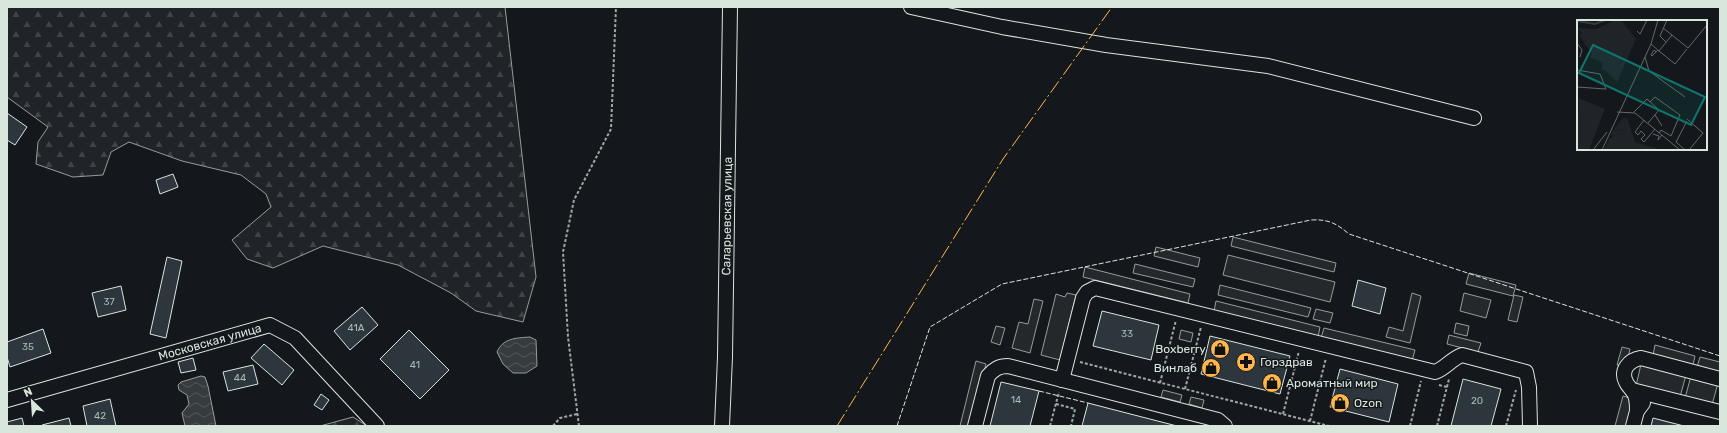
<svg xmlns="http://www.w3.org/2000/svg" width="1727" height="433" font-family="Rubik,sans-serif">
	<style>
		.forest { fill: url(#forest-firs); stroke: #939e99 }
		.parking { fill: #24282b; stroke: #939e99 }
		.water { fill: url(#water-waves); stroke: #939e99 }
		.building { fill: #2c363c; stroke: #d8e6dc }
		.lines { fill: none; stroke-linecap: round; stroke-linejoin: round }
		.minor-casing { stroke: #d8e6dc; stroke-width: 16 }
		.path { stroke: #9da8a2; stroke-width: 2; stroke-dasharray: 3 2; stroke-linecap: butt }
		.minor { stroke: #14181c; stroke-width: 14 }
		.fence { stroke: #d8e6dc; stroke-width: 1; stroke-dasharray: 5 2; stroke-linecap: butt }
		.power { stroke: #ffb74d; stroke-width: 1; stroke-dasharray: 14 3 2 3; stroke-linecap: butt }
		.labels { text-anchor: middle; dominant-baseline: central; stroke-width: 3; stroke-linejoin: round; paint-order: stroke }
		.number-label { font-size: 10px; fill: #adbab4 }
		.street-label { font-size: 12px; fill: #d8e6dc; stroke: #14181c }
		.poi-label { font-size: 12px; fill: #d8e6dc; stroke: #14181c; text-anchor: start }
		.inset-river { fill: none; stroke: #363b3e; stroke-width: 2 }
		.inset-road { fill: none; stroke: #626a69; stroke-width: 1 }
		.view { fill: #0f766e; fill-opacity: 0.15; stroke: #0f766e; stroke-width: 2 }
		.inset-edge { fill: none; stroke: #d8e6dc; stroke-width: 2 }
	</style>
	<defs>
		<pattern id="forest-firs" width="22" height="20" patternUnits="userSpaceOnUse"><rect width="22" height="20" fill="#202428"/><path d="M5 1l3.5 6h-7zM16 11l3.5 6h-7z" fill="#404447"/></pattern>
		<pattern id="water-waves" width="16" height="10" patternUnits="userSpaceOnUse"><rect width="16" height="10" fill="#363b3e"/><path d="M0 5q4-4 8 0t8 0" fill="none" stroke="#525759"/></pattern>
	</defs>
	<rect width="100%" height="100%" fill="#14181c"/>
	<path class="forest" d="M7,7H505L536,277L523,322L476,311L451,293L398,265L323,246L273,268L247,259L232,240L271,207L266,194L241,175L182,161L129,142L111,152L103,175L73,177L36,164L38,142L48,127L7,97Z
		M353,417L367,426H320Z"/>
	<path class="parking" d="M1233,237L1336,263L1334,272L1231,246Z
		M1156,247L1200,258L1198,267L1154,256Z
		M1228,255L1335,282L1330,302L1223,275Z
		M1135,264L1195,279L1193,287L1133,273Z
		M1085,267L1190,294L1188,303L1083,277Z
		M1469,273L1516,285L1513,296L1466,284Z
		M1220,285L1311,308L1308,317L1218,295Z
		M1067,293L1076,295L1060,360L1041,355L1056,294L1065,297Z
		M1412,293L1421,296L1410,343L1386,337L1389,327L1403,331Z
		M1464,293L1491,300L1486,318L1460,311Z
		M1514,295L1523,297L1517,322L1508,320Z
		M1034,299L1043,301L1030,353L1012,348L1019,322L1028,324Z
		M1216,301L1320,327L1318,337L1214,311Z
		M1316,309L1333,313L1330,323L1313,319Z
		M1456,323L1469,326L1467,336L1454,333Z
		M996,326L1005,328L1000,345L991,342Z
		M1324,328L1415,350L1412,361L1321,338Z
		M1181,330L1193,333L1191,342L1179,339Z
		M1449,335L1481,343L1478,352L1447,344Z
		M1655,345L1695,356L1693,365L1653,355Z
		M1622,347L1630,349L1626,367L1617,365Z
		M1700,357L1720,362V372L1697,367Z
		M976,361L986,364L971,426H960Z
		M1641,364L1686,375L1680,397L1636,386Z
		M1691,376L1718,383L1712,405L1685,398Z
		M1163,390L1182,395L1180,402L1161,397Z
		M1623,396L1633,399L1626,426H1615Z
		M1191,397L1204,400L1202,408L1189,404Z"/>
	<path class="water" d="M530,337L536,340L537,366L526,373H513L503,364L497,352C503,338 516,338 530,337Z
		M201,376L205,377L208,386L216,426H185L182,413L189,404L187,395L179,390L178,385L181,382Z"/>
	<path class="building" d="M7,113L27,127L15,145L7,140Z
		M173,174L178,187L160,194L156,180Z
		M167,257L182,261L166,338L150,334Z
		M1358,280L1386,288L1380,314L1352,306Z
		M121,286L126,310L98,317L92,293Z
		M362,307L378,325L350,350L334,331Z
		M1102,311L1159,325L1151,360L1093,346Z
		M43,329L51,353L10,367L7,357V342Z
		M409,330L449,370L420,399L380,359Z
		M1210,336L1290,356L1280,394L1201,374Z
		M264,344L294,370L282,385L251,358Z
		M193,358L196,370L181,373L178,362Z
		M253,365L258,384L228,391L223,372Z
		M1340,369L1398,384L1389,422L1330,407Z
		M1463,379L1501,389L1491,426H1451Z
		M1001,382L1039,391L1030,426H990Z
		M321,394L329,400L322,410L314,405Z
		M110,399L116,426H87L83,406Z
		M1088,403L1111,409L1177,426H1082Z
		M22,418L24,426H7V422Z
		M69,418L71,426H42V425Z
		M1653,418L1684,426H1651Z"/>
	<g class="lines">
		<defs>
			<g id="minor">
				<path d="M911,7L1002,27L1106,45L1268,66L1474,118"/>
				<path d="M1062,380L1083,298L1087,292L1095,288L1435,372C1446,368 1451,359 1462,355L1526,372L1529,387L1530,426"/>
				<path d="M1632,390L1720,412"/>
				<path id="s1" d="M7,400L270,325L295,338L377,426"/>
				<path d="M1637,411C1637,405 1637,400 1635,395C1633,390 1628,387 1626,382C1620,370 1629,360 1641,358L1720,379"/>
				<path id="s2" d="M722,426L725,357L730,7"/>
				<path d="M975,426L988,376C994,369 999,366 1008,366L1218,420L1225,426"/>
				<path d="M1633,426L1637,411L1643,403"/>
			</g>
		</defs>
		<use href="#minor" class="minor-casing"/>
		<path class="path" d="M1080,362L1329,426
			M1160,383L1176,320
			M1439,385L1447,387
			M1185,389L1201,327
			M1056,404L1075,409L1071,426
			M1283,414L1299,351
			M1310,421L1326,358
			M553,426L560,418L577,414
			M579,426L568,337L563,252L574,200L611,129L616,7
			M1050,426L1059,392
			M1410,426L1421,381
			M1437,426L1449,379
			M1506,426L1516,390"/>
		<use href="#minor" class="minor"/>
		<path class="fence" d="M1039,391L1088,403
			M897,426L930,327L1002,284L1311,220C1328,219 1336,223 1349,234L1720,356"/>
		<path class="power" d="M837,426L1003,159L1112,7"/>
	</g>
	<defs>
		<symbol id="shop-disc" viewBox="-11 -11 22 22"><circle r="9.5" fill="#ffb74d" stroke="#14181c"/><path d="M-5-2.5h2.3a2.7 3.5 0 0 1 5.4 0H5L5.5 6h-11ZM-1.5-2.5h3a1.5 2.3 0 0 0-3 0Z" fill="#111"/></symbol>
		<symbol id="pharmacy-disc" viewBox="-11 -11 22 22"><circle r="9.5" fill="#ffb74d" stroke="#14181c"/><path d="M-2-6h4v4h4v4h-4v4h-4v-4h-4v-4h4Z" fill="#111"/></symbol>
	</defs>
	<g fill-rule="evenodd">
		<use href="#shop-disc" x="1209" y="338" width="22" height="22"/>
		<use href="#pharmacy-disc" x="1235" y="351" width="22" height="22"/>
		<use href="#shop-disc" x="1200" y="357" width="22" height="22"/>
		<use href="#shop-disc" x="1261" y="372" width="22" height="22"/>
		<use href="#shop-disc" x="1329" y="392" width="22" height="22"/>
	</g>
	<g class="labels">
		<g class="number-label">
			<text x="109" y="302">37</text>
			<text x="356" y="328">41А</text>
			<text x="1127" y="334">33</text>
			<text x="28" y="347">35</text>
			<text x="415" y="365">41</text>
			<text x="240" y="378">44</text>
			<text x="1016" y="400">14</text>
			<text x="1477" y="401">20</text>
			<text x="100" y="416">42</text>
		</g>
		<g class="street-label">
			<text stroke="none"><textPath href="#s2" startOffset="210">Саларьевская улица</textPath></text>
			<text stroke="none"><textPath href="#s1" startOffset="211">Московская улица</textPath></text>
		</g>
		<g class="poi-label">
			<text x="1206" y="349" text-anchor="end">Boxberry</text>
			<text x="1260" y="362">Горздрав</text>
			<text x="1197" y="368" text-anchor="end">Винлаб</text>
			<text x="1286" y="383">Ароматный мир</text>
			<text x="1354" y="403">Ozon</text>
		</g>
	</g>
	<g transform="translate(1577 20)">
		<rect width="130" height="130" fill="#14181c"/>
		<path d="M46,98H50L46,109L36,110Z" fill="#202428"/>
		<path d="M38,0H44L59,19L40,62L29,51L24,49L26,43L13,37L15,34L2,15L5,13L0,8L20,9ZM2,78L28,89L12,130L0,129ZM50,98L58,122L84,130H27L33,118L37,117L34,115L35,111L46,109Z" fill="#202428"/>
		<path class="inset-river" d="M0,1L18,4L28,0"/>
		<path class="inset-road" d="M60,11L63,14L70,0M95,15L111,28L130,5M89,22L83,16L90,0M0,23L5,30L3,37M74,24L82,31L95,15L86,8M82,31L98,44L110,29M79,32L77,30L74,35L75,36L81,30M68,37L72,51L108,77M0,50L23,54L29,69L0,67M73,82L78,77L103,95L94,116L84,110L82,113M40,92L58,93L103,130M57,92L70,79L82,90L71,103M78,95L85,106M110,99L126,113L112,130M67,100L58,112L61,115L64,111L68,115L64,119L67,122L78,109M76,114L82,116L81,120L85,115M16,130L30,112M25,130L74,24L81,0M108,130L99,122L110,101"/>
		<path class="view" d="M16,25L128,77L114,105L2,53Z"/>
		<rect width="130" height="130" class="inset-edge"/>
	</g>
	<rect width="1727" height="433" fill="none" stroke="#d8e6dc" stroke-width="16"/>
	<g transform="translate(32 401) rotate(335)" stroke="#14181c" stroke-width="3" paint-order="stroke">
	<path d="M0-3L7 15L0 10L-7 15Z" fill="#d8e6dc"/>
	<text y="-6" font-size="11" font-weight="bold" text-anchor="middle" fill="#d8e6dc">N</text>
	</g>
</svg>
